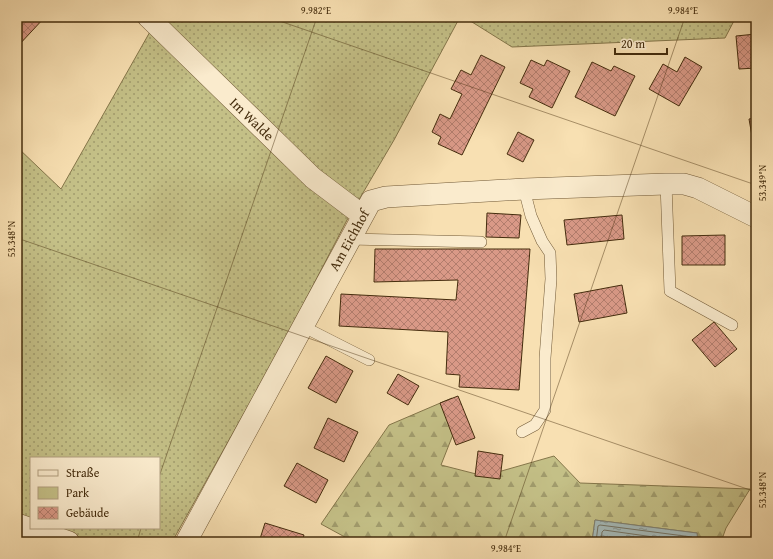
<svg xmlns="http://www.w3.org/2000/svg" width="773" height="559" font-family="'Gentium Book Plus',serif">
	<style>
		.green { fill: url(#green-dots); stroke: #84764a; fill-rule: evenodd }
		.forest { fill: url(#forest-firs); stroke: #84764a }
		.water { fill: url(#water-ripples); stroke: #7e8174 }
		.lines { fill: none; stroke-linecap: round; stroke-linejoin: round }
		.shore { stroke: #747363; stroke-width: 1 }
		.building { fill: url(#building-cross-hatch); stroke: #442c0d }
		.service-casing { stroke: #715936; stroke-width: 12 }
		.minor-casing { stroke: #715936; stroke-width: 22 }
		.service { stroke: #faebcd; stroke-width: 11 }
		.minor { stroke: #faebcd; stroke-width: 21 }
		.ticks { fill: none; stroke: #442c0d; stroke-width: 1; stroke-opacity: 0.45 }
		.labels { text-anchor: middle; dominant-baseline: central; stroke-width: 3; stroke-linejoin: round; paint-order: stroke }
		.street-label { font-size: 14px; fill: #442c0d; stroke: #faebcd }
		.neatline { fill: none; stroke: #442c0d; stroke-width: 1.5 }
		.ticks-label { font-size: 10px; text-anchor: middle; fill: #442c0d }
	</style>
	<defs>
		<pattern id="green-dots" width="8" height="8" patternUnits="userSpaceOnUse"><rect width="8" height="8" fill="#c4c087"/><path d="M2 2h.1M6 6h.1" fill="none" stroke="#a19c6d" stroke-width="1.8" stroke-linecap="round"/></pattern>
		<pattern id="forest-firs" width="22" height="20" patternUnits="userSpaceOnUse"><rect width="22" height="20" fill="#c4c087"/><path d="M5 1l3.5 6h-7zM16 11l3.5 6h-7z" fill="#a19c6d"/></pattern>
		<pattern id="water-ripples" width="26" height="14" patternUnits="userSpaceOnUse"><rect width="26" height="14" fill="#a5bab9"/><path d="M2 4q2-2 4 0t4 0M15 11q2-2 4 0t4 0" fill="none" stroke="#889795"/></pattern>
		<pattern id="building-cross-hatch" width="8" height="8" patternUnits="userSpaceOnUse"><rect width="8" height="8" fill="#d99987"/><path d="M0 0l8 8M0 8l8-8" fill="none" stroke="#b27d6d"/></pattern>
	</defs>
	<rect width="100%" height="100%" fill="#f8e0b2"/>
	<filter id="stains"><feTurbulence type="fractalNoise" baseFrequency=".005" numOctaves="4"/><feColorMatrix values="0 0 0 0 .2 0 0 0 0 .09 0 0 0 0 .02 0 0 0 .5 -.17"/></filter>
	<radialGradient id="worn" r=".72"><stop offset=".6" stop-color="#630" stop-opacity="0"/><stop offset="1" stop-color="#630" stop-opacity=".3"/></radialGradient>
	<path class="green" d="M138,17H460L394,140L347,220L281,347L172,542H17V147L61,189L151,30ZM31,458H159V528H31Z
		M464,17H736L725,38L512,47Z"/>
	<path class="forest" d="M452,398L454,432L441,465L484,476L554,456L580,483L750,489L726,528L721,542H698L697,533L595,520L592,542H354L321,524L389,425Z"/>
	<path class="water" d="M595,520L697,533L698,542H592Z"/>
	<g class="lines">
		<path class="shore" d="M596,542L598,526L600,525L692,537L694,542
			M601,542L602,532L604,530L689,542
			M607,542L608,538L609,537L649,542"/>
	</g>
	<path class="building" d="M17,17H45L17,47Z
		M756,34V68L739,69L736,36Z
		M481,55L505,67L462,155L438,144L441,137L432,132L440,114L450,119L462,94L451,89L461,70L471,75Z
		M685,57L702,67L679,106L649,89L663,64L677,72Z
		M531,60L544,66L547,60L570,71L552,108L529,97L533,89L520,83Z
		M592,62L611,71L614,66L635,76L615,116L575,97Z
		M756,78V107L752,79Z
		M756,118V159L749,119Z
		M518,132L534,140L523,162L507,154Z
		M487,213L521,215L519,238L486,237Z
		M622,215L624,239L567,245L564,220Z
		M725,235V265H682V236Z
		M375,249H530L519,390L459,387L460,375L446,374L448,332L339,326L341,294L456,300L458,280L374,282Z
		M622,285L627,313L579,322L574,294Z
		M714,322L737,349L715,367L692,340Z
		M326,356L353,371L336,403L308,388Z
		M756,363V374L753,366Z
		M398,374L419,386L408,405L387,393Z
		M458,396L475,438L456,445L440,403Z
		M328,418L358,432L344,462L314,448Z
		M478,451L503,455L500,479L475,476Z
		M297,463L328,480L316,503L284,486Z
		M265,523L304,535L302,542H259Z"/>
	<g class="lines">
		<defs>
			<path id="service" d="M666,184L670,291L732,325
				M349,239L481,242
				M302,326L369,360
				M522,432L535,425L545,410V358L551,279L550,253L542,241L531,216L524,189"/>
			<path id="minor" d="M148,17L313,178L362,215
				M17,524L69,542
				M186,542L371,201L386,197L524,189L666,184H684L698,188L756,217"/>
		</defs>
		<use href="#service" class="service-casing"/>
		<use href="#minor" class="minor-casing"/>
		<use href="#service" class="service"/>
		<use href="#minor" class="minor"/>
	</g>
	<path class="ticks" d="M268,17L756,185M17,238L756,492M159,477L317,17M137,542L141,528M504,542L685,17"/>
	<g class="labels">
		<g class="street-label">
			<text transform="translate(252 119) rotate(44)">Im Walde</text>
			<text transform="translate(349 240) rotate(-61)">Am Eichhof</text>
		</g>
	</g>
	<rect width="773" height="559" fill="none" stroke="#f8e0b2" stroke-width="44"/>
	<rect x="30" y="457" width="130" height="72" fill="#faebcd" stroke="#b19f80"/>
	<rect x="38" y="470" width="20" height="6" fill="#faebcd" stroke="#b19f80"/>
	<text x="66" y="477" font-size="12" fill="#442c0d">Straße</text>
	<rect x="38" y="487" width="20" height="12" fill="#c4c087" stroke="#b19f80"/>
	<text x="66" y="497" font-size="12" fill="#442c0d">Park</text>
	<rect x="38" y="507" width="20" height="12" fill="url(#building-cross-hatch)" stroke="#b19f80"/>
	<text x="66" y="517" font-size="12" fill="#442c0d">Gebäude</text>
	<path d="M615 48v6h52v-6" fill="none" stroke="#442c0d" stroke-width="2"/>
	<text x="621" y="48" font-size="12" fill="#442c0d" stroke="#faebcd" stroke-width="3" paint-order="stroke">20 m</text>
	<rect x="22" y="22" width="729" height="515" class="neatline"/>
	<g class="ticks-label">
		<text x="316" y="14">9.982°E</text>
		<text x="683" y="14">9.984°E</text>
		<text transform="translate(762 183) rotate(-90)" y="4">53.349°N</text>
		<text transform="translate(11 239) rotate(-90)" y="4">53.348°N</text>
		<text transform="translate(762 490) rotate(-90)" y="4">53.348°N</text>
		<text x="506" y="552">9.984°E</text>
	</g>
	<rect width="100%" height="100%" filter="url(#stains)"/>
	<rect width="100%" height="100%" fill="url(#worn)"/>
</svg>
